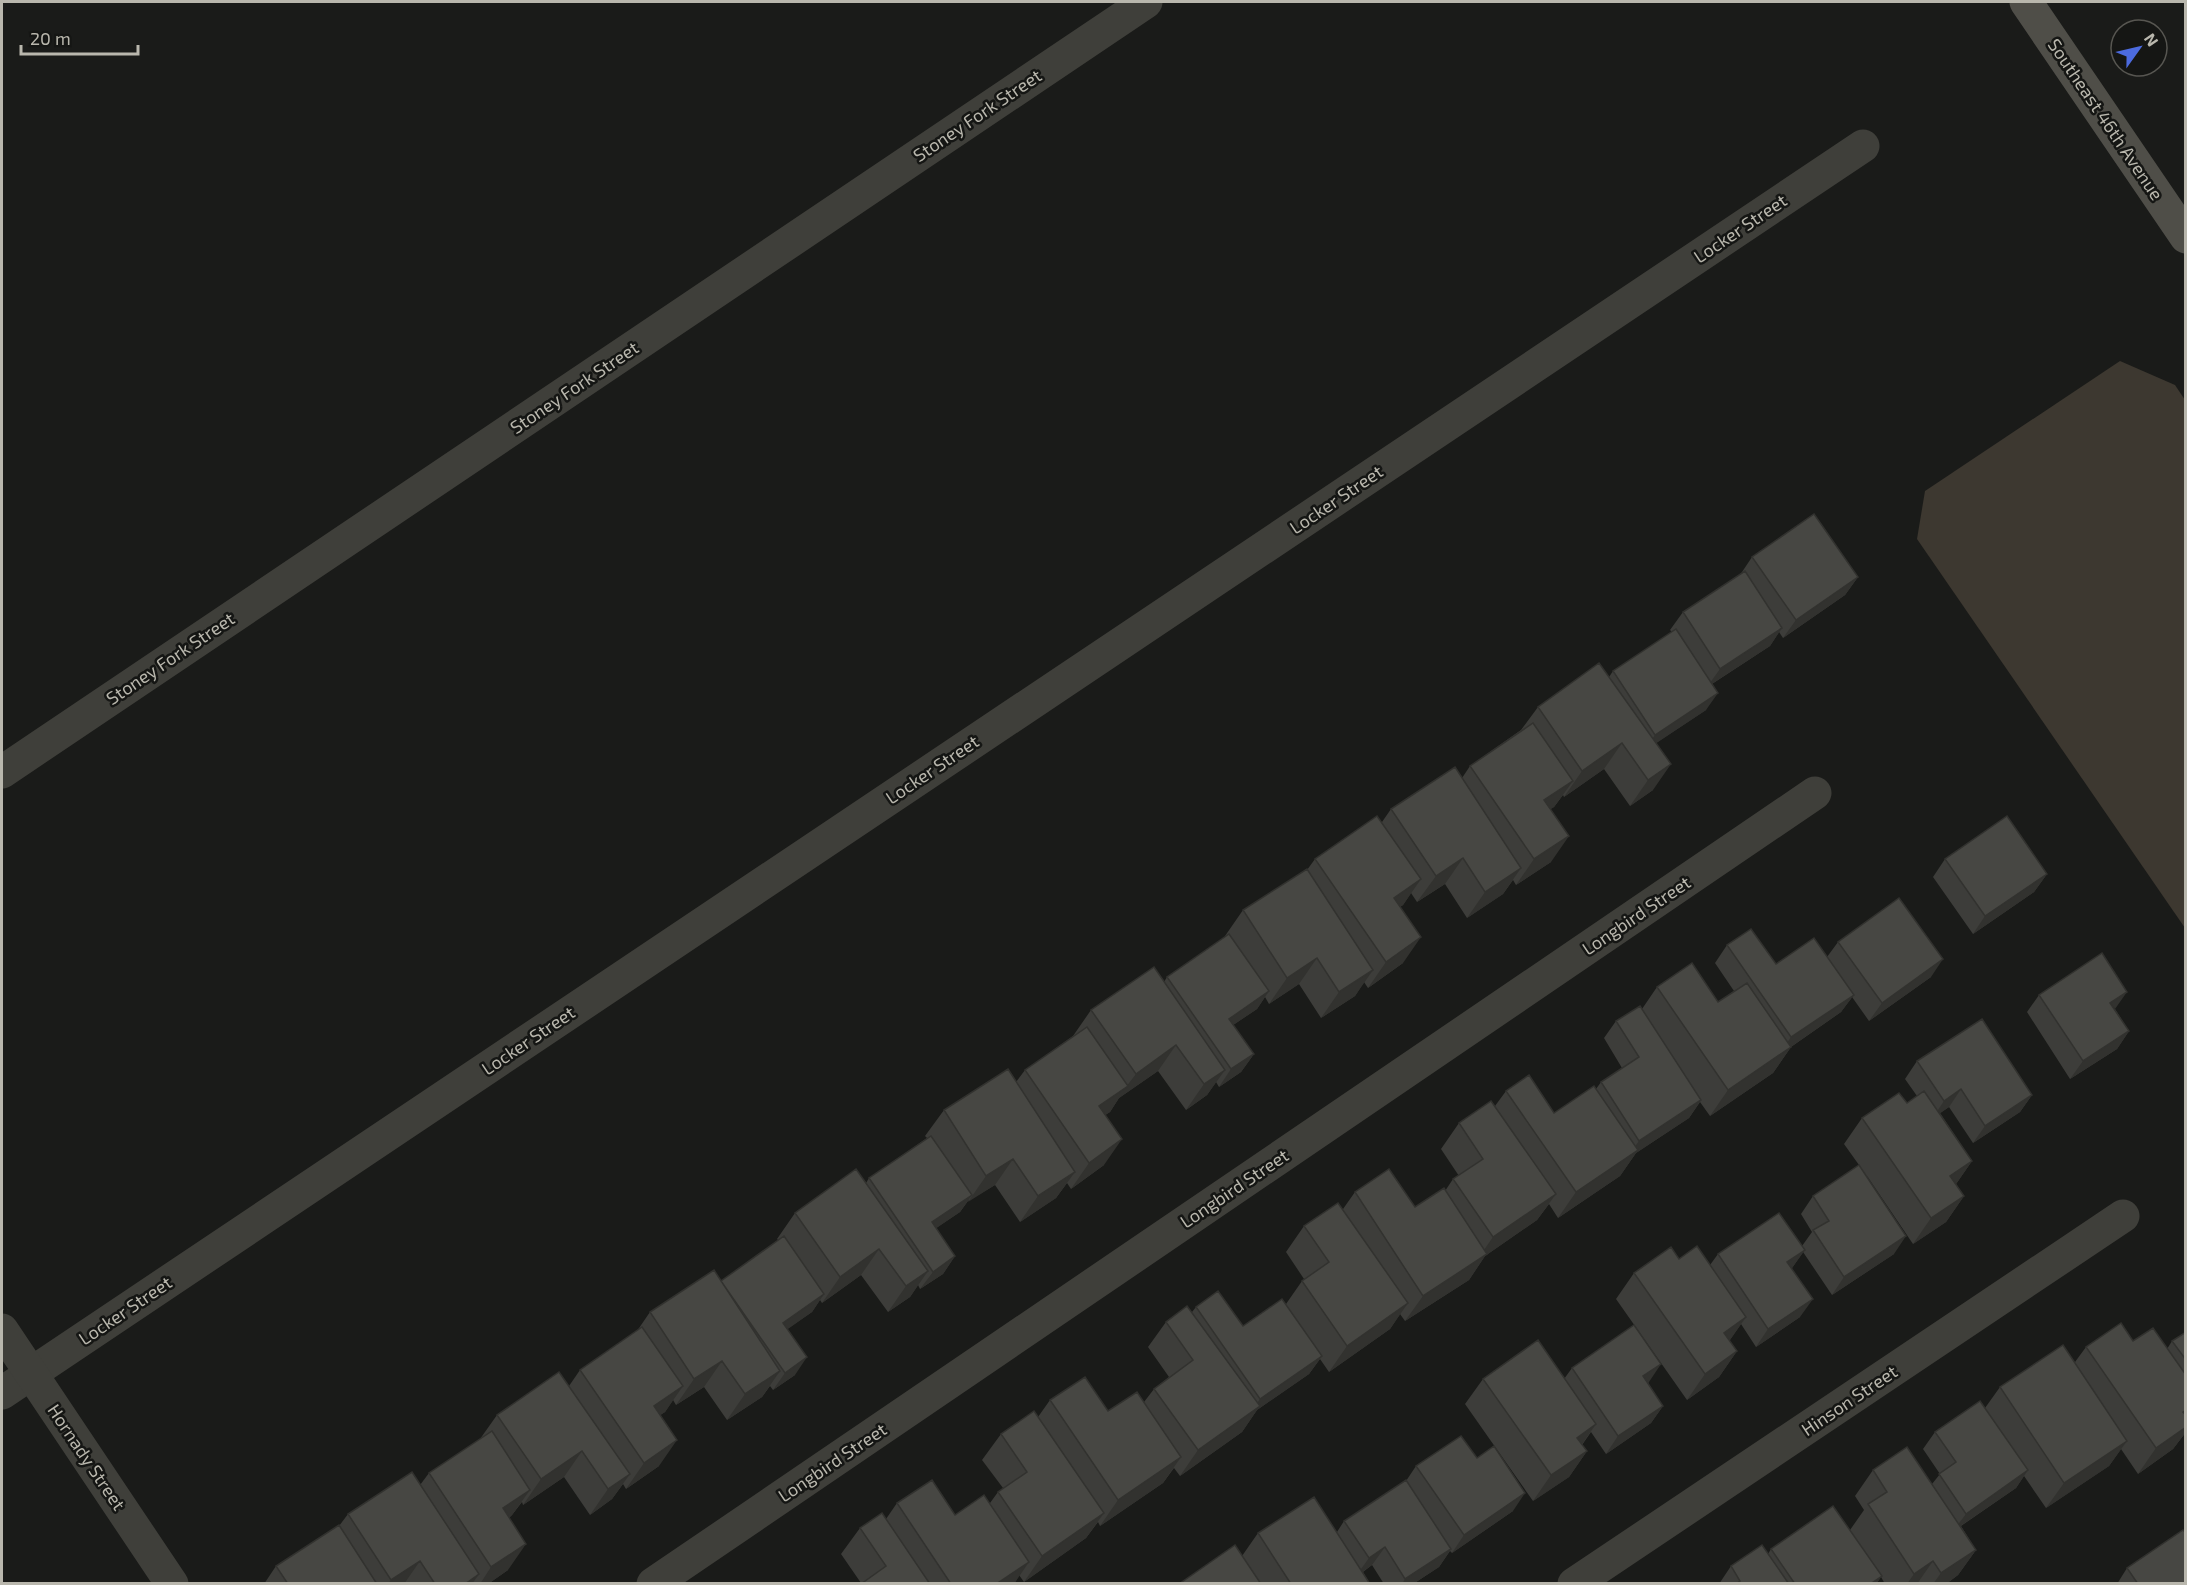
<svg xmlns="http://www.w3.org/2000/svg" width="2187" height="1585" font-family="'Exo 2',sans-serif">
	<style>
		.water { fill: #3d3830 }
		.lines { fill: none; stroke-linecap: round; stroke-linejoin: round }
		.minor { stroke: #3f3f3a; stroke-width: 33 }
		.tertiary { stroke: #3f3f3a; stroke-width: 33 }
		.secondary { stroke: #4f4e48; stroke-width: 33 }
		.wall { fill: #3d3d3a }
		.shaded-wall { fill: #32322f }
		.building { fill: #474743; stroke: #32322f; stroke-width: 1.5 }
		.labels { text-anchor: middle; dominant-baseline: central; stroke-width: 5; stroke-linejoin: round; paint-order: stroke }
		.street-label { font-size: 18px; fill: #b9b7ad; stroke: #151614 }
	</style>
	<rect width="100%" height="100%" fill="#1a1b19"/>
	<path class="water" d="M2120,361L2175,385L2185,400V928L1917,539L1925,491Z"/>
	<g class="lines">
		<path class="minor" d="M2,1393L1863,146
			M653,1584L1815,793
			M1574,1584L2123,1216"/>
		<path class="tertiary" d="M2,772L1146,2
			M2,1330L172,1584"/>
		<path class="secondary" d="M2026,2L2186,237"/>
	</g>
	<path class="wall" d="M1752,557L1858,577L1845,595L1783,638L1779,632L1770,646L1712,684L1706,710L1656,743L1653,790L1630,806L1604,769L1564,797L1563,795L1554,807L1550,809L1551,862L1516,885L1513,880L1503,894L1467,918L1445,884L1417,902L1411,893L1403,905L1400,907L1403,963L1368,988L1364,982L1355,996L1321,1018L1299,984L1269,1004L1265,997L1257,1009L1233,1025L1254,1054L1241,1072L1219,1087L1216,1082L1207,1095L1186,1110L1158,1071L1119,1098L1110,1112L1105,1115L1104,1165L1071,1189L1067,1183L1056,1198L1020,1222L995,1185L968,1201L960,1212L936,1228L955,1256L943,1274L920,1289L918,1285L910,1297L888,1312L861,1275L822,1303L820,1300L812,1312L787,1329L795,1375L773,1390L770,1386L762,1397L727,1420L704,1387L676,1405L673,1400L665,1412L660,1415L659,1466L626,1489L623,1484L612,1499L590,1515L564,1477L523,1505L522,1502L512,1515L509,1518L508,1570L488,1584H264L276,1566L339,1526L348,1514L420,1485L429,1473L480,1439L497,1415L569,1386L580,1370L637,1331L650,1312L721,1281L778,1240L777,1239L795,1213L866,1183L869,1178L927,1138L925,1136L944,1110L1016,1082L1025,1070L1073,1036L1091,1010L1164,982L1167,977L1226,937L1225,936L1243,910L1307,870L1315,859L1382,822L1391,809L1462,778L1470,766L1521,730L1538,707L1609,677L1613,671L1672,632L1670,630L1683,612L1740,575Z
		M1945,859L2047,874L2034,892L1973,934L1933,877Z
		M1838,942L1931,977L1869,1021L1852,997L1841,1012L1791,1047L1773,1073L1710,1116L1700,1102L1689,1118L1636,1153L1620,1176L1558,1218L1549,1204L1537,1220L1485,1256L1469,1280L1405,1321L1400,1314L1390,1329L1329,1372L1320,1359L1309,1374L1257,1410L1242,1432L1180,1476L1174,1468L1163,1483L1100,1526L1098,1522L1086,1538L1024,1582L1019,1575L1014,1584H861V1583L841,1554L860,1528L886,1519L897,1503L955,1515L990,1503L998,1492L1003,1488L982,1460L1001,1434L1038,1417L1050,1400L1108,1411L1144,1402L1154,1389L1169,1377L1148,1347L1166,1322L1192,1312L1196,1307L1243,1326L1286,1304L1302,1281L1304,1279L1286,1252L1304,1226L1343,1209L1355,1192L1415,1207L1445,1191L1453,1179L1459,1176L1441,1149L1459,1123L1495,1106L1506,1091L1554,1113L1596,1089L1601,1082L1622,1068L1604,1038L1616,1021L1642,1009L1657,987L1718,1002L1734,991L1715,963L1727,945L1776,964L1827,957Z
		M2039,995L2115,1009L2129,1031L2117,1049L2070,1079L2027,1012Z
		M1917,1061L2032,1095L2020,1112L1973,1143L1949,1107L1940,1113L1972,1161L1956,1184L1964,1196L1946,1222L1913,1244L1867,1176L1894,1254L1832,1295L1803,1252L1792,1268L1800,1317L1756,1347L1741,1324L1729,1341L1737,1351L1719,1377L1687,1400L1616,1299L1634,1273L1679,1259L1710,1265L1718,1254L1802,1246L1812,1232L1801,1214L1813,1196L1859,1165L1844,1144L1862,1118L1907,1103L1917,1096L1905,1079Z
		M2186,1332V1432L2173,1449L2138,1474L2121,1449L2109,1466L2046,1508L2024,1476L2016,1488L1961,1526L1976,1550L1958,1575L1946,1584H1885L1881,1577L1876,1584H1719L1731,1566L1768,1554L1771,1549L1850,1530L1864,1510L1855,1496L1873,1470L1932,1484L1940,1474L1923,1449L1935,1432L1985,1408L2000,1387L2075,1362L2086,1347L2133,1341L2167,1349L2172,1341Z
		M1572,1368L1649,1382L1648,1383L1663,1406L1651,1423L1606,1454L1591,1432L1582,1445L1587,1451L1569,1477L1533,1501L1465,1404L1483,1379H1564Z
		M1416,1466L1513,1511L1452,1553L1450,1551L1439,1567L1413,1584H1384L1372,1565L1363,1572L1370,1584H1179L1242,1556L1258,1533L1337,1532L1344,1521L1406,1481Z
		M2127,1568L2186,1584H2117Z"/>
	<path class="shaded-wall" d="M1858,577L1845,595L1783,638L1796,620Z
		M1782,628L1770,646L1707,687L1720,669Z
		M1718,693L1706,710L1643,752L1655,735Z
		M1622,743L1604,769L1564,797L1582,771Z
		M1671,764L1653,790L1630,806L1648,780Z
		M1573,781L1554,807L1526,826L1544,800Z
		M1569,836L1551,862L1516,885L1534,859Z
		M1463,858L1445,884L1417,902L1436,876Z
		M1521,868L1503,894L1467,918L1485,892Z
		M2047,874L2034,892L1973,934L1985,916Z
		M1421,879L1403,905L1376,924L1394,898Z
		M1421,937L1403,963L1368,988L1386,962Z
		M1317,958L1299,984L1269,1004L1287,978Z
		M1943,959L1931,977L1869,1021L1882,1003Z
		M1373,970L1355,996L1321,1018L1339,992Z
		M1269,991L1257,1009L1217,1036L1229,1019Z
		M2127,992L2115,1009L2110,1003Z
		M1854,995L1841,1012L1779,1055L1791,1037Z
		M2129,1031L2117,1049L2070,1079L2083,1061Z
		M1176,1045L1158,1071L1119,1098L1110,1112L1081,1132L1099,1106L1126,1087L1136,1074Z
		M1791,1047L1773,1073L1710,1116L1728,1090Z
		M1254,1054L1241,1072L1219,1087L1231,1069Z
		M1225,1070L1207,1095L1186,1110L1204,1084Z
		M1961,1089L1949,1107L1932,1119L1944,1101Z
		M2032,1095L2020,1112L1973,1143L1985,1126Z
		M1701,1100L1689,1118L1636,1153L1620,1176L1558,1218L1576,1192L1628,1156L1639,1141Z
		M1122,1139L1104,1165L1071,1189L1089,1163Z
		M1013,1159L995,1185L968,1202L986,1176Z
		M1972,1161L1954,1187L1950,1176Z
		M1075,1172L1056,1198L1020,1222L1038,1196Z
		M1556,1194L1537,1220L1485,1256L1469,1280L1405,1321L1423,1296L1477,1260L1493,1237Z
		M972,1195L960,1212L919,1240L932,1222Z
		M1964,1196L1946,1222L1913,1244L1931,1218Z
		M1906,1236L1894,1254L1832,1295L1844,1277Z
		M879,1249L861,1275L822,1303L840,1277Z
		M1805,1250L1792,1268L1775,1279L1787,1262Z
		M955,1256L943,1274L920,1289L933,1272Z
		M928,1271L910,1297L888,1312L906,1286Z
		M824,1294L812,1312L771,1341L783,1323Z
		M1813,1299L1800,1317L1756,1347L1768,1329Z
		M1408,1303L1390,1329L1329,1372L1347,1346Z
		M1746,1317L1728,1343L1724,1333Z
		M1737,1351L1719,1377L1687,1400L1705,1374Z
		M1322,1356L1309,1374L1257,1410L1242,1432L1180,1476L1198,1450L1250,1413L1260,1399Z
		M807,1357L795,1375L773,1390L785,1373Z
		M722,1361L704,1387L676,1405L694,1379Z
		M1661,1364L1649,1382L1631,1394L1643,1376Z
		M780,1371L762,1397L727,1420L745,1394Z
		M683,1386L665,1412L636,1432L654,1406Z
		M1663,1406L1651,1423L1606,1454L1618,1436Z
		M1596,1424L1578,1450L1577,1438Z
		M2186,1427V1432L2173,1449L2138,1474L2156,1448Z
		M677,1440L659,1466L626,1489L644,1463Z
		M2127,1441L2109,1466L2046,1508L2064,1483Z
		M582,1451L564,1477L523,1505L541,1479Z
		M1587,1451L1569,1477L1533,1501L1551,1475Z
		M1181,1457L1163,1483L1100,1526L1118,1500Z
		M2028,1470L2016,1488L1953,1531L1966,1514Z
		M630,1474L612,1499L590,1515L608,1489Z
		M530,1490L512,1515L484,1534L503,1508Z
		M1525,1493L1513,1511L1452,1553L1464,1535Z
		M1104,1513L1086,1538L1024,1582L1042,1556Z
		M526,1544L508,1570L488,1584H480L491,1567Z
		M1385,1547L1372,1565L1356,1576L1369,1558Z
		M1451,1549L1439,1567L1413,1584H1402L1405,1579Z
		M1976,1550L1958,1575L1946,1584H1933L1941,1573Z
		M420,1561L404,1584H388L391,1580Z
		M1933,1561L1917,1584H1907L1914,1574Z
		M1029,1562L1014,1584H996Z
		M479,1574L472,1584H465Z
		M1882,1576L1876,1584H1870Z"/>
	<path class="building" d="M1814,514L1858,577L1796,620L1752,557Z
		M1745,571L1782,628L1720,669L1683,612Z
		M1676,629L1718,693L1655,735L1613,671Z
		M1599,663L1671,764L1648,780L1622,743L1582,771L1538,707Z
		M1533,723L1573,781L1544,800L1569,836L1534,859L1470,766Z
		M1455,767L1521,868L1485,892L1463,858L1436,876L1391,809Z
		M1377,816L1421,879L1394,898L1421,937L1386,962L1315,859Z
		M2007,816L2047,874L1985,916L1945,859Z
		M1307,869L1373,970L1339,992L1317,958L1287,978L1243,910Z
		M1899,898L1943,959L1882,1003L1838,942Z
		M1751,929L1776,964L1814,938L1854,995L1791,1037L1727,945Z
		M1229,934L1269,991L1229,1019L1254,1054L1231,1069L1167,977Z
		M2102,953L2127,992L2110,1003L2129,1031L2083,1061L2039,995Z
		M1692,963L1718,1002L1747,983L1791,1047L1728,1090L1657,987Z
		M1154,967L1225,1070L1204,1084L1176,1045L1136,1074L1091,1010Z
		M1640,1006L1701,1100L1639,1141L1601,1082L1639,1057L1616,1021Z
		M1982,1019L2032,1095L1985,1126L1961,1089L1944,1101L1917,1061Z
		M1087,1027L1128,1086L1099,1106L1122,1139L1089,1163L1025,1070Z
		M1008,1069L1075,1172L1038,1196L1013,1159L986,1176L944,1110Z
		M1529,1075L1554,1113L1594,1086L1638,1150L1576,1192L1506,1091Z
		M1924,1091L1972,1161L1950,1176L1964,1196L1931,1218L1862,1118L1899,1093L1907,1103Z
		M1491,1101L1556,1194L1493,1237L1453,1179L1483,1159L1459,1123Z
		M931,1136L972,1195L932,1222L955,1256L933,1272L869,1178Z
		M1859,1165L1906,1236L1844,1277L1813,1230L1829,1221L1813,1196Z
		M856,1169L928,1271L906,1286L879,1249L840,1277L795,1213Z
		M1389,1169L1415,1207L1444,1188L1487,1254L1423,1296L1355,1192Z
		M1338,1203L1408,1303L1347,1346L1302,1281L1329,1262L1304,1226Z
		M1779,1213L1805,1250L1787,1262L1813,1299L1768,1329L1718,1254Z
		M784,1236L824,1294L783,1323L807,1357L785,1373L721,1281Z
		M1697,1246L1746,1317L1724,1333L1737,1351L1705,1374L1634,1273L1671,1247L1679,1259Z
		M714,1270L780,1371L745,1394L722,1361L694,1379L650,1312Z
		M1218,1291L1243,1326L1282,1299L1322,1356L1260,1399L1196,1307Z
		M1187,1306L1260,1406L1198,1450L1154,1389L1193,1360L1166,1322Z
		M2121,1323L2133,1341L2153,1328L2186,1375V1410L2183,1412L2186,1415V1427L2156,1448L2086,1347Z
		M1634,1325L1661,1364L1643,1376L1663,1406L1618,1436L1572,1368Z
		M642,1327L683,1386L654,1406L677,1440L644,1463L580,1370Z
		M2186,1332V1360L2172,1341Z
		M1538,1340L1596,1424L1577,1438L1587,1451L1551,1475L1483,1379Z
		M2063,1345L2127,1441L2064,1483L2000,1387Z
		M559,1372L630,1474L608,1489L582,1451L541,1479L497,1415Z
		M1085,1377L1108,1411L1137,1392L1181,1457L1118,1500L1050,1400Z
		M1980,1401L2028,1470L1966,1514L1939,1474L1956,1462L1935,1432Z
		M1034,1411L1104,1513L1042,1556L998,1492L1027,1472L1001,1434Z
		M492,1431L530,1490L503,1508L526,1544L491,1567L429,1473Z
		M1461,1436L1477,1458L1494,1446L1525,1493L1464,1535L1416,1466Z
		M1907,1447L1976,1550L1941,1573L1933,1561L1914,1574L1868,1504L1887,1492L1873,1470Z
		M412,1472L479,1574L465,1584H435L420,1561L391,1580L348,1514Z
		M932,1480L955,1515L984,1495L1029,1562L996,1584H951L897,1503Z
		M1406,1480L1451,1549L1405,1579L1385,1547L1369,1558L1344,1521Z
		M1314,1497L1370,1584H1291L1258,1533Z
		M1833,1506L1882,1576L1870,1584H1795L1771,1549Z
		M882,1513L930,1584H861L886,1566L860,1528Z
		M339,1525L377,1584H288L276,1566Z
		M2183,1530L2186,1533V1584H2138L2127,1568Z
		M1235,1545L1261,1584H1179Z
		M1762,1545L1789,1584H1736L1740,1581L1731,1566Z"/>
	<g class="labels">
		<g class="street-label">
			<text transform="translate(977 115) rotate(-34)">Stoney Fork Street</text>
			<text transform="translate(2106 119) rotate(56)">Southeast 46th Avenue</text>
			<text transform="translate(1740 228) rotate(-34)">Locker Street</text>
			<text transform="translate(574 387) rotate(-34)">Stoney Fork Street</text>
			<text transform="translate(1336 499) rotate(-34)">Locker Street</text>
			<text transform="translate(170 658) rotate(-34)">Stoney Fork Street</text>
			<text transform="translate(932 769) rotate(-34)">Locker Street</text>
			<text transform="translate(1636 915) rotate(-34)">Longbird Street</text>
			<text transform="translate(528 1040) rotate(-34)">Locker Street</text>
			<text transform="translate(1234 1188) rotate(-34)">Longbird Street</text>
			<text transform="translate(125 1310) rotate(-34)">Locker Street</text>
			<text transform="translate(1849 1400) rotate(-34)">Hinson Street</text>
			<text transform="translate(87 1457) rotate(56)">Hornady Street</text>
			<text transform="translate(832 1462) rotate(-34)">Longbird Street</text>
		</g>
	</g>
	<rect width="2187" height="1585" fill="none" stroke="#b9b7ad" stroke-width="6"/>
	<g transform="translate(2139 48) rotate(56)"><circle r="28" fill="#151614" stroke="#575651" stroke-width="1.5"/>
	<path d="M0-4.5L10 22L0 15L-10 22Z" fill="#4c6bdf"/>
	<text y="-9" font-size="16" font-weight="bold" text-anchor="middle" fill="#b9b7ad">N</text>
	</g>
	<path d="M21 45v9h117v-9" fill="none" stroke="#b9b7ad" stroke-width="3"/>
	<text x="30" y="45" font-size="18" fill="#b9b7ad" stroke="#151614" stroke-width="4.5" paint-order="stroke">20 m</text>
</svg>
